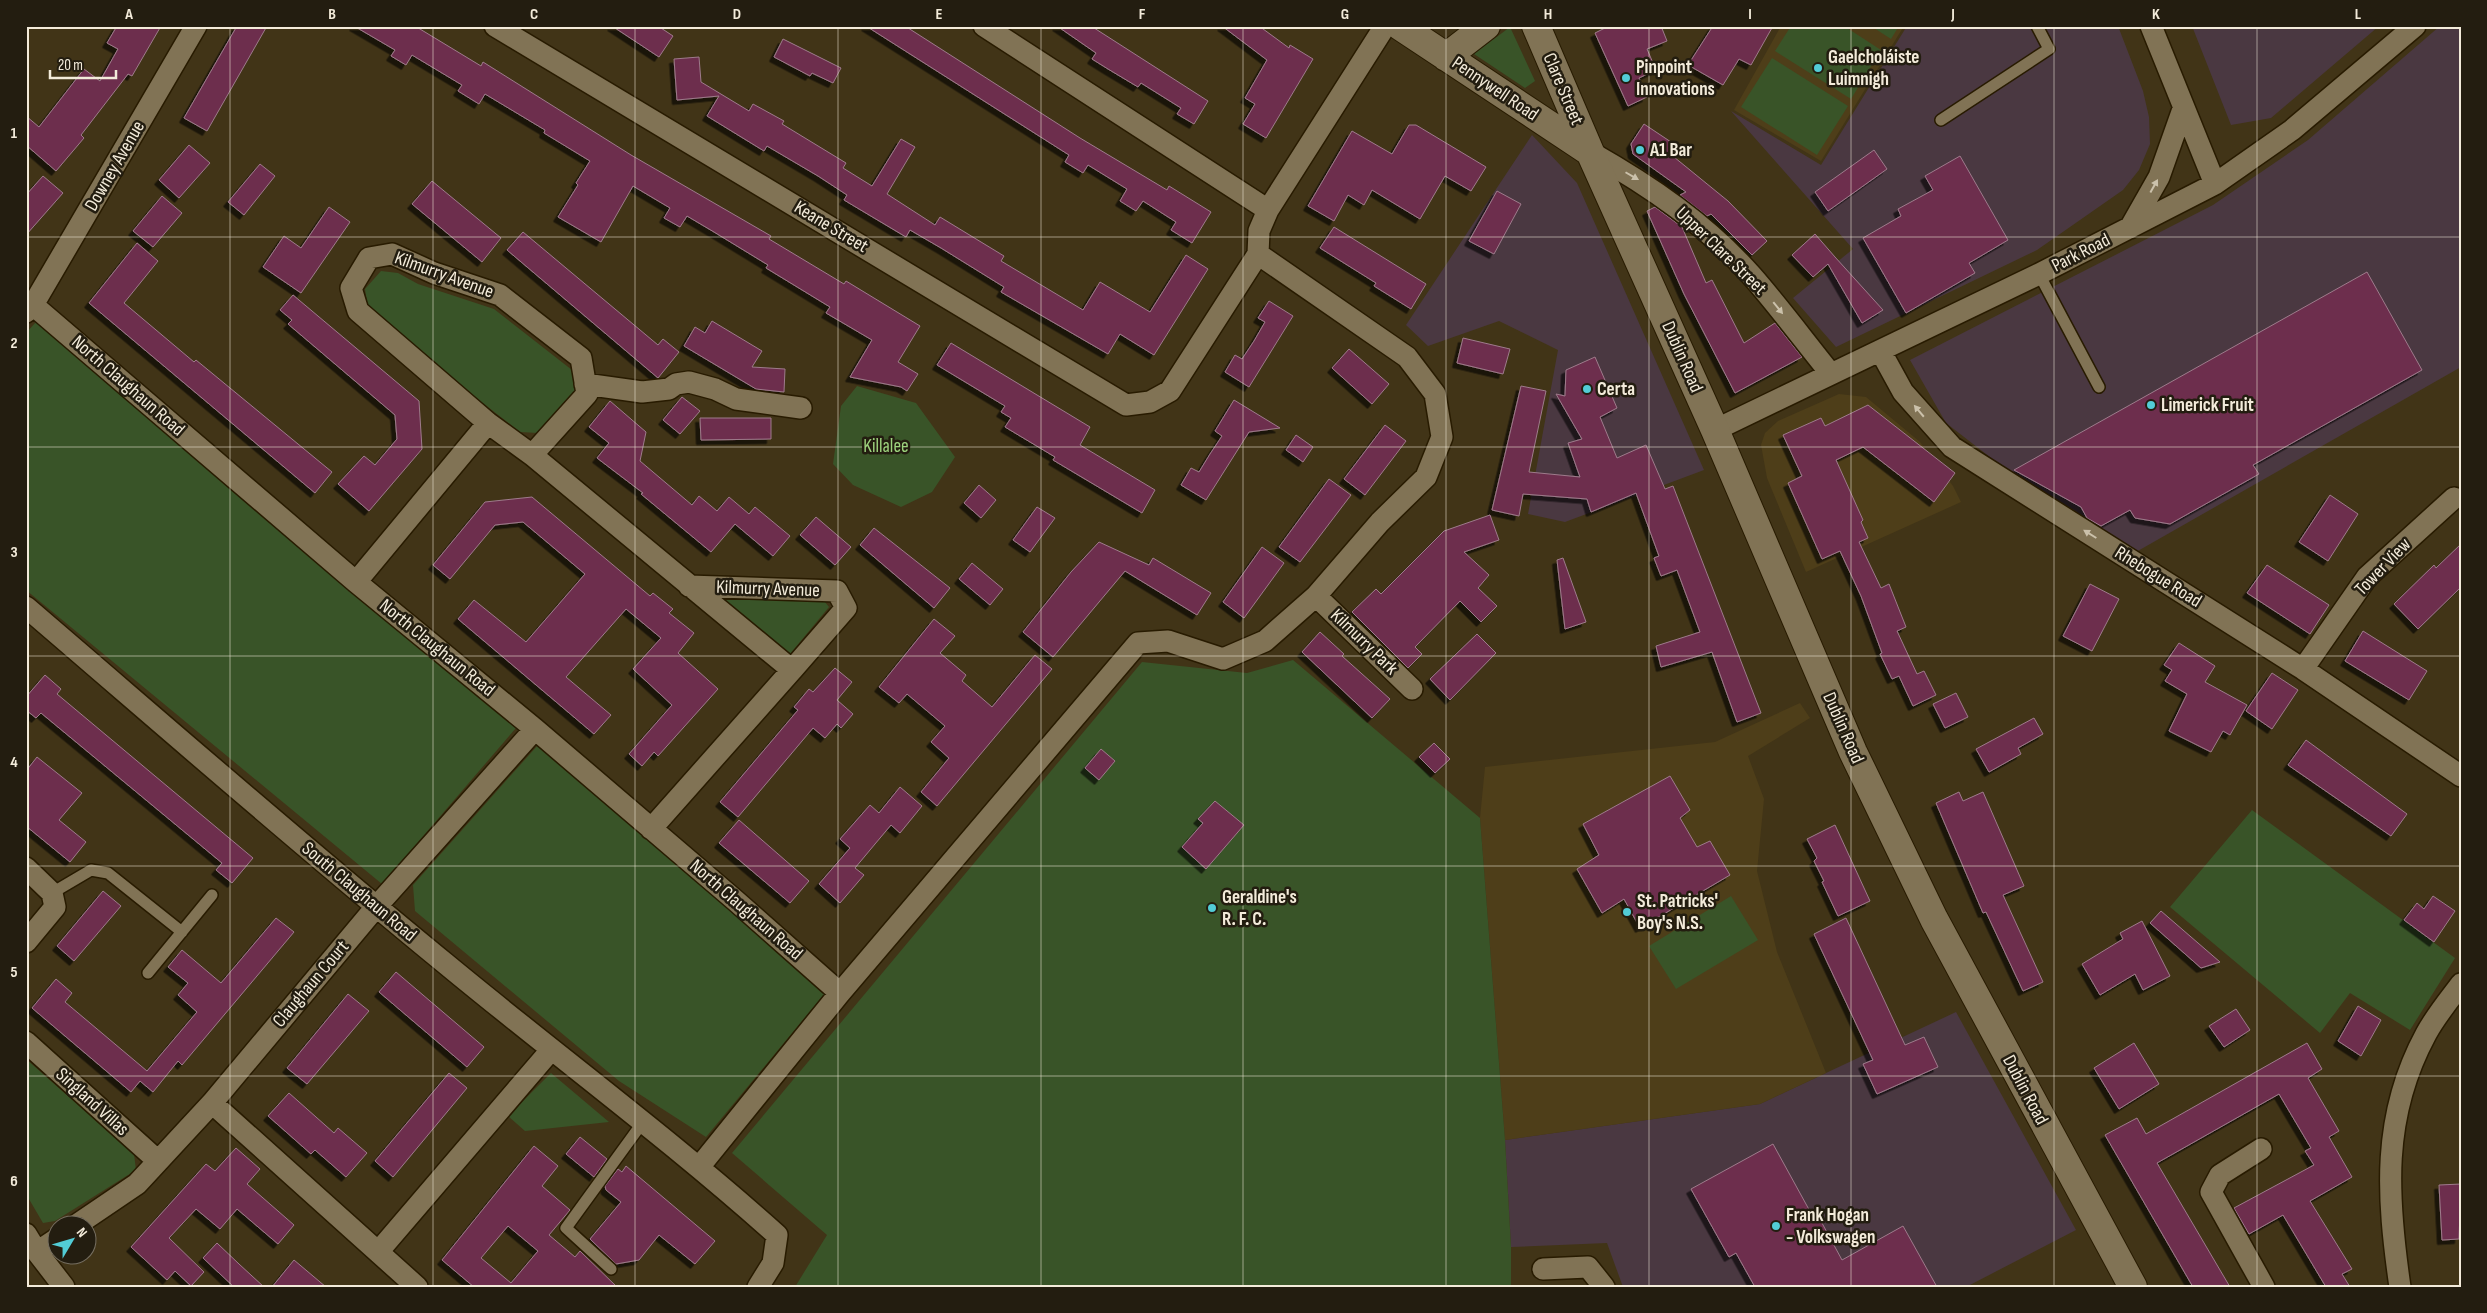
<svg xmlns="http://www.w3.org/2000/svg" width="2487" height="1313" font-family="'Sofia Sans Condensed',sans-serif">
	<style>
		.commercial { fill: #4a3841 }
		.built { fill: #4e3e19 }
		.green { fill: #395428 }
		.building { fill: #6d2e4e; stroke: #9e7b8b; fill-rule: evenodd; filter: url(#shadow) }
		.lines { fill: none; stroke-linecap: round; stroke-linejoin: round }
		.lane-casing { stroke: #281b00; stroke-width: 14 }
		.street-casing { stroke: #281b00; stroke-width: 24 }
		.secondary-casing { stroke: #281b00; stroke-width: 30 }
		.lane { stroke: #817355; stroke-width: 11 }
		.street { stroke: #817355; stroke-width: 21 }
		.secondary { stroke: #817355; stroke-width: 28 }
		.oneway { fill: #cbc1ab }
		.grid { fill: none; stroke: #f3ebda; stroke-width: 1; stroke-opacity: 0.55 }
		.poi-dot { fill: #52ccd6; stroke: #231d10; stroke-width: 2 }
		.labels { text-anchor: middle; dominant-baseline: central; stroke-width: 5; stroke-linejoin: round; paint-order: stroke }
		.poi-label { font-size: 19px; font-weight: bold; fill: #f3ebda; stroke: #231d10; text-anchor: start }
		.street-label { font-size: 19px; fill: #f3ebda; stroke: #231d10 }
		.park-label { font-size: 19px; fill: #9ed47e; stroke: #231d10 }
		.neatline { fill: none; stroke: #f3ebda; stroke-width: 2 }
		.grid-label { font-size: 16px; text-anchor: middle; font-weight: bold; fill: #f3ebda }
	</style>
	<defs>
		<filter id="shadow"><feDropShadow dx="-4.5" dy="4.5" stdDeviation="0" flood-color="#0009"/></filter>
	</defs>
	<rect width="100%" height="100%" fill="#413417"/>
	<path class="commercial" d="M1907,26H2118L2143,91L2149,117L2150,144L2139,170L2123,190L2037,250L1836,347L1793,298L1853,249L1731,111L1821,165Z
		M2192,26H2379L2271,118L2231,125Z
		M2440,26H2461V367L2136,552L1995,461L1946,423L1910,360L2213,205L2308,140Z
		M1532,135L1577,183L1704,470L1565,522L1528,514L1558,350L1499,321L1428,346L1406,325Z
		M1956,1012L2076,1230L1966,1287H1623L1607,1243L1511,1247L1505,1140L1760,1104Z"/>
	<path class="built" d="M1781,26H1904L1821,161L1734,110Z
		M1839,394L1866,397L1920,442L1953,486L1961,502L1806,572L1767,478L1761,445L1765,433L1778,421Z
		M1800,703L1810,718L1748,756L1764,799L1757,871L1777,952L1826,1073L1760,1104L1505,1140L1480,818L1485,767L1715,742Z"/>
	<path class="green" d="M1791,26H1844L1881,50L1851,99L1775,51Z
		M1871,26H1899L1891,39Z
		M1510,27L1535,81L1525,88L1474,54Z
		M1772,58L1848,106L1817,155L1741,107Z
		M381,271L398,273L418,284L494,309L572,370L575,392L538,433L520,432L369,314L365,289Z
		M36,322L516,728L382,884L26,590V333Z
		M857,386L916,403L955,457L932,492L901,507L853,485L833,464L841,406Z
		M719,597L825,602L829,607L790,654Z
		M1293,660L1480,818L1505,1140L1511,1247V1287H795L827,1235L732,1153L1142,662L1247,673Z
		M538,745L827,991L706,1137L619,1081L415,911L413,885Z
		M2252,810L2455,958L2410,1030L2350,993L2320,1033L2170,907Z
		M1731,896L1758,940L1676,989L1649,946Z
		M26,1059L134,1154L136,1170L55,1221L43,1223L26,1194Z
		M551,1073L609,1122L525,1131L508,1116Z"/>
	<path class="building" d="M117,26H161L132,76L128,74L81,135L84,138L56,171L26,145V116L39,127L84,69L100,81L118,49L107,43Z
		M237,26H267L207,131L184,118Z
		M354,26H415L481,66L483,62L631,155L771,236L769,239L844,284L846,281L920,326L898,362L918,374L907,391L901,387L850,377L872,340L826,313L830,307L766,268L768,265L714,232L687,216L680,227L664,218L670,208L633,186L601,242L558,217L578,185L576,183L590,161L544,133L545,130L485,94L479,104L458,91L462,85L412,55L406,65L391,56L395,50Z
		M612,26H658L673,36L659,57Z
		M866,26H905L1080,138L1167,190L1169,186L1211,212L1192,243L1171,230L1176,222L1143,201L1136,211L1120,201L1127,189L1088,165L1083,173L1065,162L1069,155Z
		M1057,26H1091L1208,101L1194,124L1177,114L1181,108L1141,83L1138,87L1108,69L1092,59L1096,53Z
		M1222,26H1259L1289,48L1290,45L1313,59L1266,138L1243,124L1255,104L1245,98L1267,60Z
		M1609,26H1661L1667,41L1647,49L1656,70L1639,78L1647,97L1628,106L1595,33Z
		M1713,26H1773L1751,65L1739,59L1723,85L1688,65Z
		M783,39L841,68L833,83L812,73L810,76L774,57Z
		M699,57L701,82L749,111L753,104L784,121L782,124L846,163L843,168L872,186L901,139L915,147L887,194L935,225L940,217L1004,256L1001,261L1083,310L1100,282L1150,312L1186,255L1208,269L1154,355L1120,334L1108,354L1001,292L1004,287L941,248L910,230L906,237L844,200L847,195L818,176L767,146L764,151L707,116L719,96L677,100L674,59Z
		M1644,124L1680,148L1674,157L1728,201L1767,241L1752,255L1711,214L1707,216L1680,195L1686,192L1633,154L1631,144Z
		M1409,125H1416L1486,167L1471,191L1445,176L1420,219L1372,190L1364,205L1348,195L1334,221L1308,206L1352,131L1392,154Z
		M189,145L210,163L179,198L159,180Z
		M1874,150L1887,169L1828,211L1815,192Z
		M1960,156L2008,240L1969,263L1975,273L1906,313L1863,238L1901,216L1898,209L1933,190L1925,176Z
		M260,164L275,176L244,215L228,202Z
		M43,176L63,193L26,235V195Z
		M432,181L501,238L482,262L412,204Z
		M1497,191L1521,204L1494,254L1469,241Z
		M162,196L182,213L153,247L133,231Z
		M329,207L350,222L301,293L263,267L284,236L301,248Z
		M1655,207L1682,227L1706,283L1712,280L1744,343L1775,323L1802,357L1735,393L1684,294L1647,211Z
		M1334,227L1426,284L1411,309L1374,286L1376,283L1320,248Z
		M523,232L658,345L663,339L679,352L658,378L507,250Z
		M1815,234L1835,257L1883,310L1862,323L1828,264L1813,277L1792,255Z
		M137,243L158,261L124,303L194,362L196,360L332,472L315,493L89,303Z
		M2367,272L2422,370L2253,465L2259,474L2170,524L2135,518L2130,510L2101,526L2087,518L2081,507L2014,470Z
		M293,295L419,401L422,449L369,511L338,484L364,456L375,465L397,439L395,415L288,324L292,320L280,310Z
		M1269,301L1293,316L1249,387L1225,372L1235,355L1242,359L1254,341L1265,322L1258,318Z
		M712,321L762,351L752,367L785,369L784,392L756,389L684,346L695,327L705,333Z
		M1463,338L1510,349L1503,374L1457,363Z
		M951,343L1090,427L1080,445L1155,490L1142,513L1053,460L1055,457L1005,427L1011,418L1001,412L1005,406L937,365Z
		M1349,349L1389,384L1372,404L1332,368Z
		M1595,357L1617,408L1600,417L1617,458L1646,445L1665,489L1673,486L1761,713L1737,722L1712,652L1661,667L1656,646L1700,632L1677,570L1661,576L1654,558L1659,556L1636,493L1591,512L1587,499L1523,494L1519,516L1492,510L1521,386L1546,391L1529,472L1580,477L1568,443L1582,439L1556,394L1565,396L1566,370Z
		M682,397L700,411L680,434L663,420Z
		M1234,400L1280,428L1249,432L1206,500L1181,485L1191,468L1199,472L1210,454L1222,436L1215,431Z
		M610,401L646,432L640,461L692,505L699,496L717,511L729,497L749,514L755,507L790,536L773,556L735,524L711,552L641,494L643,493L597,458L609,443L589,427Z
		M1868,405L1955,473L1934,502L1863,447L1836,460L1863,520L1861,522L1868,538L1859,542L1881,588L1889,584L1906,627L1897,631L1917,674L1924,671L1936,695L1913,706L1899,676L1892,679L1880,654L1882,653L1861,596L1840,551L1822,559L1788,483L1802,476L1783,435L1821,418L1825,426Z
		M700,418H771V439L701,440Z
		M1385,425L1406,441L1365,495L1344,479Z
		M1296,435L1313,447L1303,462L1286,450Z
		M1329,479L1351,495L1300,562L1279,547Z
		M979,485L996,500L981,518L964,503Z
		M2330,495L2358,514L2328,561L2299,542Z
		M532,497L650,596L653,593L673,609L669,613L694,633L678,653L718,689L658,756L654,752L642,766L629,754L672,705L633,669L661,638L626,609L566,677L611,715L594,734L458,619L474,600L526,642L585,574L523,522L495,525L450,579L433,565L485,502Z
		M1037,507L1055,518L1030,552L1013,540Z
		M1490,515L1499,540L1464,552L1489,575L1478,588L1497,606L1481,622L1460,601L1415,647L1422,654L1408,668L1352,612L1376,589L1381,594L1444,531Z
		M816,517L851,547L835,565L800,535Z
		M874,528L950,588L934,608L860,545Z
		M1099,542L1149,565L1153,558L1211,593L1197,615L1125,571L1053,657L1023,632L1071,572Z
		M2461,544V587L2418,629L2394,604L2434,565L2436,568Z
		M1262,547L1284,563L1244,618L1223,602Z
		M1563,558L1586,622L1565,629L1557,560Z
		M972,563L1003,589L990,605L959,579Z
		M2267,565L2329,605L2310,634L2247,593Z
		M2090,584L2119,599L2092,651L2063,636Z
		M934,619L955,636L940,653L966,675L962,681L992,707L1035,655L1052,669L937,806L921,792L949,758L931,742L945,726L907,694L899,703L879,687Z
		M2363,631L2427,671L2409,700L2345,661Z
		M1320,632L1344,654L1342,656L1390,699L1372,718L1302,652Z
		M1477,634L1496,653L1450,700L1430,679Z
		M2179,643L2215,666L2205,682L2247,705L2230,735L2223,731L2211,752L2169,731L2187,694L2165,681L2172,670L2164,665Z
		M835,668L852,682L837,700L853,714L841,728L837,724L825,738L813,728L738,817L720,802L798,710L794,707L809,689L813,692Z
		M2272,673L2298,690L2272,729L2246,711Z
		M45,675L61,689L57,694L253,858L232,883L216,870L222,863L41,713L36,718L26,710V697Z
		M1956,693L1968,717L1945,728L1933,704Z
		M2034,718L2043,734L2018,748L2021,754L1989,772L1976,749Z
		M2306,740L2407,814L2391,836L2288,765Z
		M1434,743L1450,759L1435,773L1419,757Z
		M1101,749L1115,761L1099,780L1085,768Z
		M37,757L82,793L59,820L86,842L70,862L26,826V771Z
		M1670,776L1690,810L1680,818L1697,847L1710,841L1730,875L1640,928L1624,899L1602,913L1577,869L1599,855L1583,824Z
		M900,787L922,806L900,833L891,825L875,844L855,868L864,875L840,903L819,884L850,848L840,839L870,805L879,813Z
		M1959,792L1963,801L1983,792L2024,886L2003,895L2043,982L2023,991L1986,912L1983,913L1936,803Z
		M1215,801L1244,825L1206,869L1182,847L1203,823L1198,819Z
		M739,820L809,881L790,903L719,843Z
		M1835,825L1870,901L1838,916L1822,882L1824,881L1814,861L1817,858L1807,839Z
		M103,891L121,906L74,961L57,946Z
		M2433,896L2455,911L2434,942L2404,920L2417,903L2424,909Z
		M2161,911L2220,962L2201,968L2150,923Z
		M276,918L294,932L182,1065L178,1061L153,1092L140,1081L131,1092L32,1008L56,979L72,993L65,1002L147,1071L197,1012L178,995L188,983L168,967L182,950L221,983Z
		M1846,918L1905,1045L1924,1037L1938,1067L1877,1094L1863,1064L1873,1060L1814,934Z
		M2142,921L2170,976L2143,990L2135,974L2100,995L2082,964L2123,939L2120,933Z
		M396,972L484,1047L467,1067L379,992Z
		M348,994L369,1011L307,1084L287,1068Z
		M2358,1006L2381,1020L2361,1056L2338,1041Z
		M2236,1009L2250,1030L2224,1047L2209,1026Z
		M2134,1043L2159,1084L2119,1109L2094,1068Z
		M2307,1043L2322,1069L2308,1078L2339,1131L2329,1137L2352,1177L2310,1201L2352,1269L2342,1274L2350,1287H2326L2283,1215L2249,1234L2234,1208L2314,1165L2305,1151L2311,1148L2279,1094L2157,1163L2230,1287H2193L2105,1135L2137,1118L2146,1134Z
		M449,1073L467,1088L393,1177L375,1161Z
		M289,1093L334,1133L338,1128L367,1153L346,1177L315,1150L311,1154L268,1116Z
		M580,1137L607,1159L594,1177L566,1154Z
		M1773,1144L1812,1215L1816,1212L1842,1260L1903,1226L1937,1287H1755L1736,1253L1729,1257L1691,1189Z
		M534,1146L558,1166L542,1186L570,1210L549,1235L575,1257L580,1251L617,1287H474L442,1260ZM508,1226L538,1251L511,1283L481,1258Z
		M236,1148L260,1169L247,1184L294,1225L278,1244L237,1209L220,1229L196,1209L169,1238L204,1272L191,1286L175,1271L167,1280L131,1247L206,1164L215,1171Z
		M626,1166L715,1241L695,1264L659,1235L639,1260L616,1264L590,1239L621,1202L606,1190L605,1186L618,1169L622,1172Z
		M2461,1184L2459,1239L2442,1240L2439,1185Z
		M217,1243L239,1264L264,1287H234L203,1258Z
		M294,1260L326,1287H272Z"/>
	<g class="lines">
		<defs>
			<path id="lane" d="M1941,120L2049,49L2037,26
				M2039,274L2099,387
				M52,893L91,870L108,873L182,932
				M148,973L212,895
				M611,1269L566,1228L643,1122"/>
			<path id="street" d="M495,26L1126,405L1150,402L1170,391L1258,254L1259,231L1268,210L1385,26
				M984,26L1268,210
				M2151,26L2215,184
				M1590,152C1650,186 1706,224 1752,276C1780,308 1805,342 1831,374
				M2130,228L2159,177L2183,109
				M33,305L356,582L535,729L736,901L840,993
				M26,312L33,305L196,26
				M1881,352L1903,392L1952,447L2303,669L2461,776
				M585,384L642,392L669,389L676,384L689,382L715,389L736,399L801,408
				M488,423L358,311L351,288L369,258L392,254L434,273L500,295L581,358L587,394L532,455
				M1715,430L2039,274L2215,184L2292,130L2415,26
				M356,582L488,423L532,455L792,670L651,829
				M689,586L837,591L846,608L792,670
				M1316,596L1412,689
				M26,607C166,727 304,848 446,964C556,1055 671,1140 777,1235L773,1263L758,1287
				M2303,669L2367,577L2454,498
				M26,868L52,893L55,907L26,942
				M26,1042L158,1161
				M212,1103L417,1287
				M2261,1149L2220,1175L2211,1192L2264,1287
				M700,1166L840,993L1138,643L1168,641L1223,659L1265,641L1316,596L1380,522L1426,477L1442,437L1435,394L1407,357L1258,254
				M75,1226L137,1184L212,1103L376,907L535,729
				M26,1234L37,1252
				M58,1238L37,1252L64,1287
				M378,1252L551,1050
				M1543,1269L1588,1267L1604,1287
				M2400,1287C2387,1197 2381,1117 2426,1034C2435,1017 2449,1000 2461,984"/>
			<path id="secondary" d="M1400,26L1590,152
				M1536,26L1590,152L1715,430L1853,752L1934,919L2133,1287
				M1446,57L1486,26"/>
		</defs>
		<use href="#lane" class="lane-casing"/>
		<use href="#street" class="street-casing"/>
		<use href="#secondary" class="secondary-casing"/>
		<use href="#lane" class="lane"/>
		<use href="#street" class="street"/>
		<use href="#secondary" class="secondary"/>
	</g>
	<defs><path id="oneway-solid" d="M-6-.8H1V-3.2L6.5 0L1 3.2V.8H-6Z" transform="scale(1.25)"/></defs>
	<g class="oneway">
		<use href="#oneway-solid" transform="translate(1632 176) rotate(30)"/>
		<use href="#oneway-solid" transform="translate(2154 186) rotate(-61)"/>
		<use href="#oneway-solid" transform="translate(1778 308) rotate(51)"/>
		<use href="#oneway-solid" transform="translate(1919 411) rotate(-130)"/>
		<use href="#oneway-solid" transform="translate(2090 534) rotate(-148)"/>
	</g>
	<path class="grid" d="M230,26V1287M433,26V1287M635,26V1287M838,26V1287M1041,26V1287M1243,26V1287M1446,26V1287M1649,26V1287M1851,26V1287M2054,26V1287M2257,26V1287M26,237H2461M26,447H2461M26,656H2461M26,866H2461M26,1076H2461"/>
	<g class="poi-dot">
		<circle cx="1818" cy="68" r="5"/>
		<circle cx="1626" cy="78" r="5"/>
		<circle cx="1640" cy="150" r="5"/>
		<circle cx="1587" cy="389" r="5"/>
		<circle cx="2151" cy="405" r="5"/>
		<circle cx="1212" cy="908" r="5"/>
		<circle cx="1627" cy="912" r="5"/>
		<circle cx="1776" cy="1226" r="5"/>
	</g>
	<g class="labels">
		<g class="poi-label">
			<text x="1828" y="57">Gaelcholáiste<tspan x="1828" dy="22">Luimnigh</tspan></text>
			<text x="1636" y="67">Pinpoint<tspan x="1636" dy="22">Innovations</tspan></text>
			<text x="1650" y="150">A1 Bar</text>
			<text x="1597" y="389">Certa</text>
			<text x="2161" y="405">Limerick Fruit</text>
			<text x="1222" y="897">Geraldine's<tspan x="1222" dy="22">R. F. C.</tspan></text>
			<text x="1637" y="901">St. Patricks'<tspan x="1637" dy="22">Boy's N.S.</tspan></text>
			<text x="1786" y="1215">Frank Hogan<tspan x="1786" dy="22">- Volkswagen</tspan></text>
		</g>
		<g class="street-label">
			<text transform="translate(1495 89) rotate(34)">Pennywell Road</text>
			<text transform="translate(1563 89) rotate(67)">Clare Street</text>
			<text transform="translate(115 166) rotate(-60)">Downey Avenue</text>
			<text transform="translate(831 227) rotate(31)">Keane Street</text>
			<text transform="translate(1721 251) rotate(44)">Upper Clare Street</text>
			<text transform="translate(2081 253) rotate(-27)">Park Road</text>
			<text transform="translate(444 275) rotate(20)">Kilmurry Avenue</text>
			<text transform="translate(1682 357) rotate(66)">Dublin Road</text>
			<text transform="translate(128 386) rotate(41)">North Claughaun Road</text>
			<text transform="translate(2383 567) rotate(-46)">Tower View</text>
			<text transform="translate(2158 577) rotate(32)">Rhebogue Road</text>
			<text transform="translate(768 589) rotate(2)">Kilmurry Avenue</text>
			<text transform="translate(1364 642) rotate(44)">Kilmurry Park</text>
			<text transform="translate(437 648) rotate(39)">North Claughaun Road</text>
			<text transform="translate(1843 728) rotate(66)">Dublin Road</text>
			<text transform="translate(359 892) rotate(40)">South Claughaun Road</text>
			<text transform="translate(746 910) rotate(41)">North Claughaun Road</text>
			<text transform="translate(311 984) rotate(-50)">Claughaun Court</text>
			<text transform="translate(2025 1090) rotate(62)">Dublin Road</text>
			<text transform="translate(92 1102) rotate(42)">Singland Villas</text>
		</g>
		<g class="park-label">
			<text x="886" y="446">Killalee</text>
		</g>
	</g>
	<rect width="2487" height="1313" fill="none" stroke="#231d10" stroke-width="55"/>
	<g transform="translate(72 1240) rotate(52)"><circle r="24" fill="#231d10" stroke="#766f61"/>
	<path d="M0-4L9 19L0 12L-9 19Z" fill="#52ccd6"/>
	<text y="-8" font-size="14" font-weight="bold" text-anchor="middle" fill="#f3ebda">N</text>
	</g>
	<path d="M50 70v8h66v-8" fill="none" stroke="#f3ebda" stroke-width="2.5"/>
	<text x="58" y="70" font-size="15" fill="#f3ebda" stroke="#231d10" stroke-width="4" paint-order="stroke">20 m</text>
	<rect x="28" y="28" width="2432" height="1258" class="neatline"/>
	<g class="grid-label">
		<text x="129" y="19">A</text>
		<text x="332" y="19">B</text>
		<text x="534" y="19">C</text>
		<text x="737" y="19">D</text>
		<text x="939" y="19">E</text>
		<text x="1142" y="19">F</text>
		<text x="1345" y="19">G</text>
		<text x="1548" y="19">H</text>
		<text x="1750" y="19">I</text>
		<text x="1953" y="19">J</text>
		<text x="2156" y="19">K</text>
		<text x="2358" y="19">L</text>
		<text x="14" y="138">1</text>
		<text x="14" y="348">2</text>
		<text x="14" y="557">3</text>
		<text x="14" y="767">4</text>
		<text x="14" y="977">5</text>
		<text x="14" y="1186">6</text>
	</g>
</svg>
